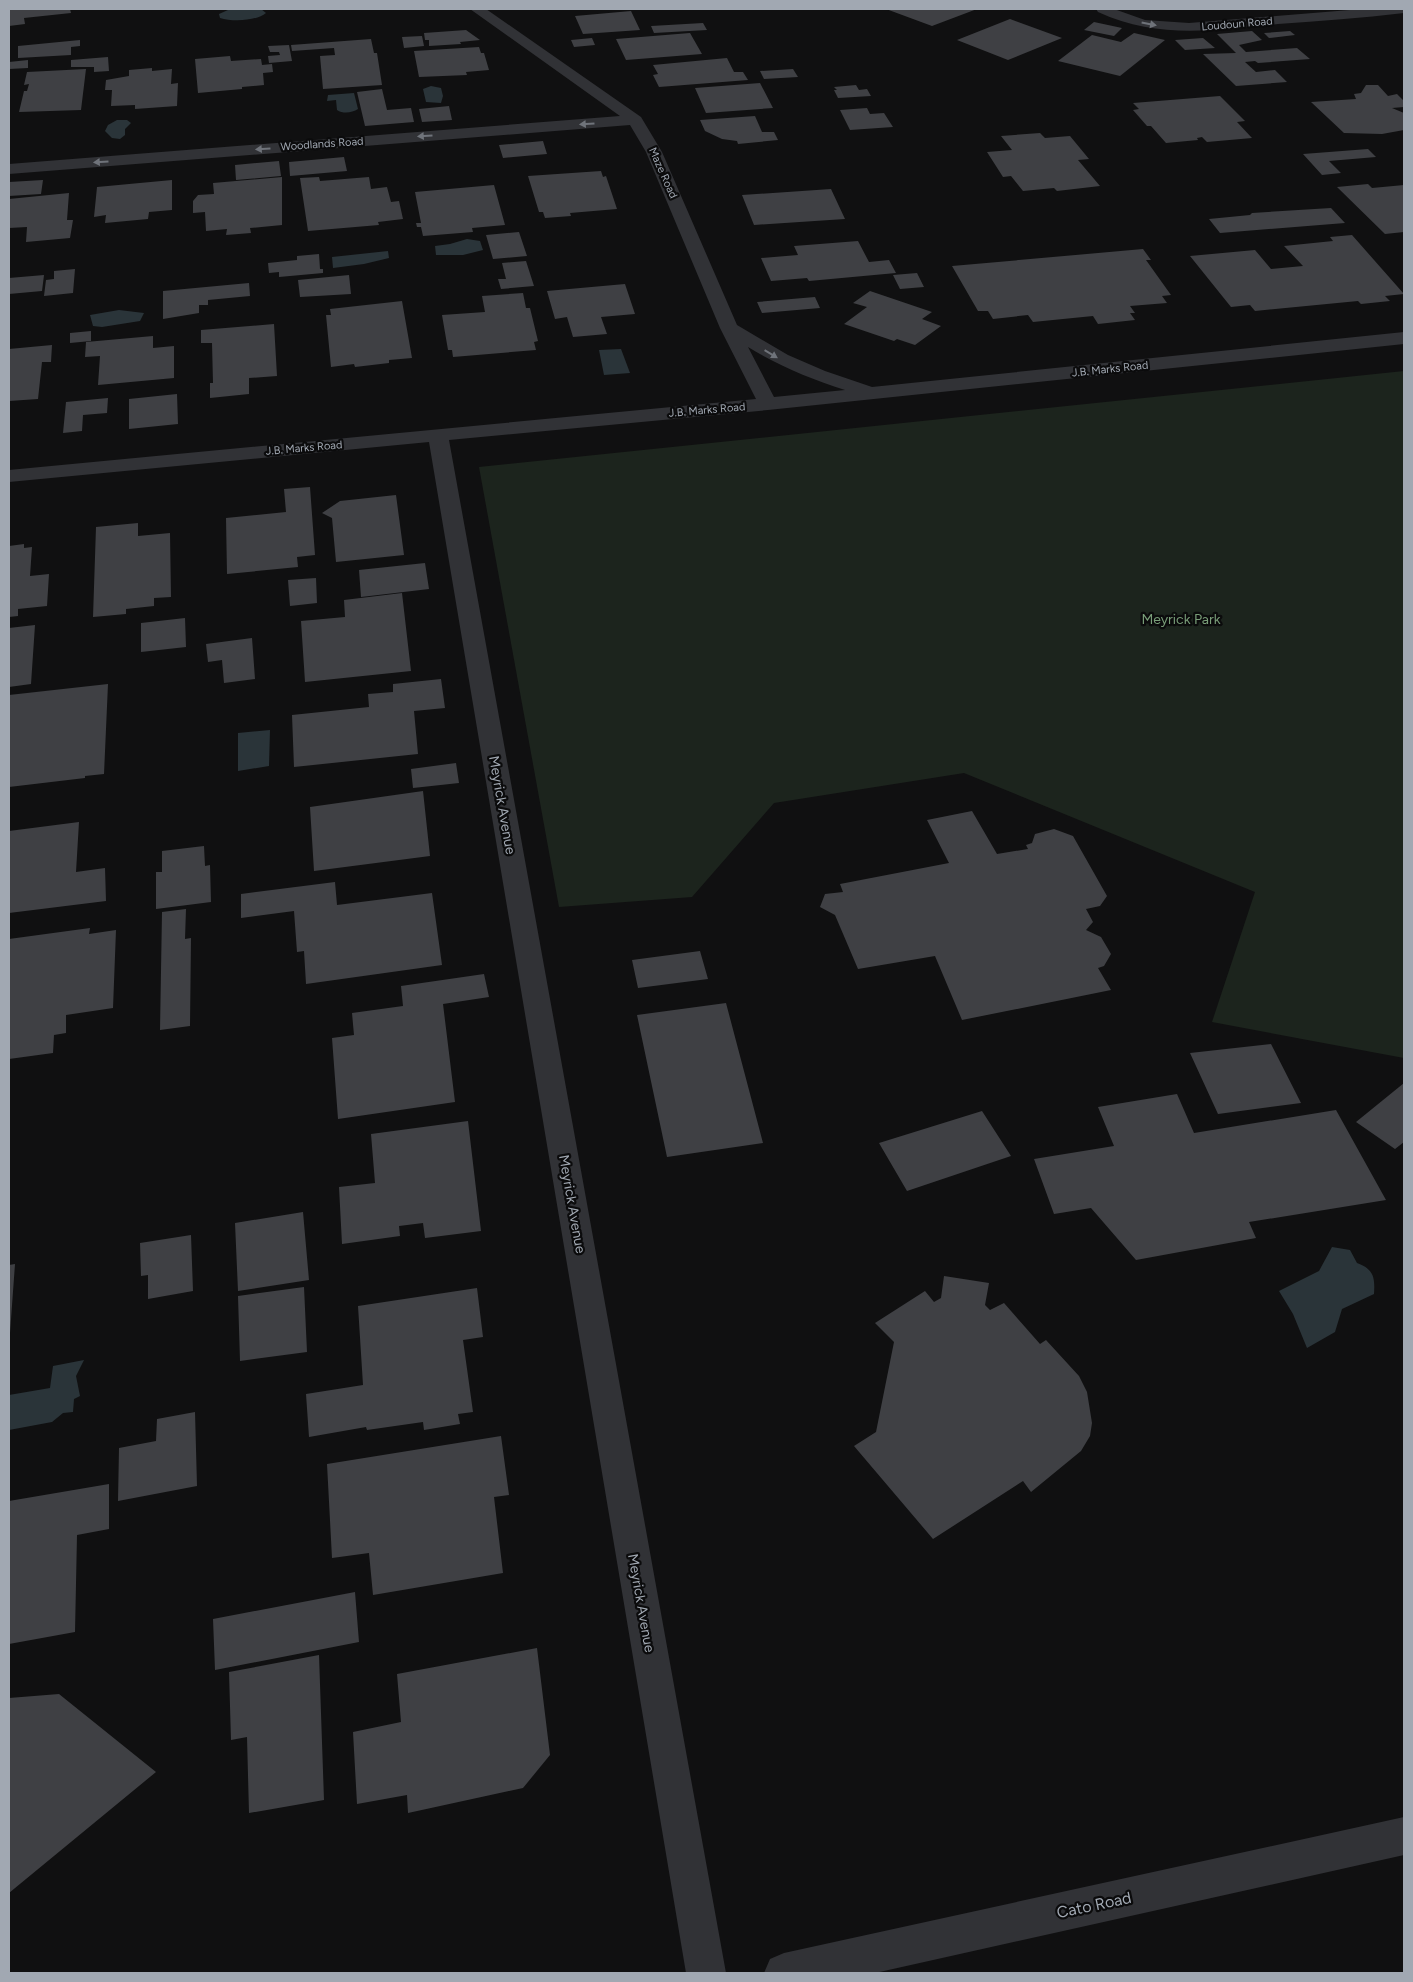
<svg xmlns="http://www.w3.org/2000/svg" width="1413" height="1982" font-family="Figtree,sans-serif">
	<style>
		.green { fill: #1c241d }
		.water { fill: #2a3439 }
		.building { fill: #3f4044 }
		.lines { fill: none; stroke-linecap: round; stroke-linejoin: round }
		.minor { fill: #313236; fill-rule: evenodd }
		.oneway { fill: #6f737a }
		.labels { text-anchor: middle; dominant-baseline: central; stroke-width: 4.5; stroke-linejoin: round; paint-order: stroke }
		.far-street-label { font-size: 11px; fill: #a1a8b2; stroke: #0b0b0c }
		.park-label { font-size: 14px; fill: #799d78; stroke: #0b0b0c }
		.street-label { font-size: 14px; fill: #a1a8b2; stroke: #0b0b0c }
		.near-street-label { font-size: 16px; fill: #a1a8b2; stroke: #0b0b0c }
	</style>
	<rect width="100%" height="100%" fill="#101011"/>
	<path class="green" d="M1404,371V1058L1212,1022L1255,892L964,773L774,803L692,897L559,907L479,467Z"/>
	<path class="water" d="M240,9H261L266,13C256,21 233,22 220,18L219,14L228,10Z
		M431,86L441,88L443,96L441,103L426,102L423,89Z
		M354,93L358,109C352,113 343,114 337,110L336,100L327,101L328,95Z
		M117,120H127L131,123L125,129V135L120,139L112,138L105,131L108,125Z
		M467,239L480,241L483,250L463,255H436L435,246L450,244Z
		M388,251L389,258L364,264L333,268L332,257Z
		M119,310L144,313L140,321L102,327L93,326L90,315Z
		M621,349L630,373L604,375L599,350Z
		M270,730L269,766L238,771V733Z
		M1332,1247L1350,1250L1357,1263C1374,1269 1375,1278 1374,1294L1342,1309L1335,1332L1307,1348L1293,1314L1279,1291L1319,1271Z
		M84,1360L76,1376L80,1396L74,1399L73,1412L63,1413L52,1422L9,1430V1395L50,1388L53,1366Z"/>
	<path class="building" d="M9,9H70L71,13L24,18L25,24L9,26Z
		M886,9H977L932,26Z
		M631,11L640,30L583,34L575,16Z
		M1010,19L1062,38L1008,60L957,40Z
		M1094,22L1122,28L1114,36L1084,30Z
		M703,23L707,30L654,33L651,26Z
		M466,30L480,40L460,42L461,44L429,46V40H425L424,33Z
		M1252,31L1262,40L1239,45L1246,52L1297,48L1310,59L1258,63L1255,61L1245,62L1256,72L1275,70L1287,82L1236,86L1203,54L1236,53L1217,34Z
		M1290,31L1295,35L1269,38L1264,33Z
		M690,33L702,54L626,60L616,39Z
		M1134,33L1165,40L1120,76L1058,61L1092,35L1121,42Z
		M422,36L424,46L404,48L402,37Z
		M592,38L595,45L574,47L571,40Z
		M1203,38L1215,48L1185,50L1175,40Z
		M371,39L374,53H377L382,85L323,89L320,56L335,55L334,48L292,51L291,45Z
		M80,40V46L71,47V55L18,58V46Z
		M289,45L292,61L269,63L268,56L280,55L279,52H270L268,46Z
		M479,47L481,53H484L489,70L466,72L467,75L419,77L414,51Z
		M230,56L231,61L261,59L262,65L272,64L273,72L263,73L264,85L242,87V89L198,93L195,59Z
		M108,57L109,71L94,72V67H71V60Z
		M727,58L734,72H743L748,80L659,87L653,75L658,74L653,65Z
		M28,60V68L9,69V62Z
		M152,68V71L172,69L171,84L178,83L177,106L135,109V105L111,106L112,90H105L106,80L129,76V70Z
		M86,69L81,110L19,112L24,91H27L29,84L24,85L27,72Z
		M793,69L798,77L764,79L760,71Z
		M760,83L773,108L706,113L695,88Z
		M856,85L859,90L867,89L871,96L838,98L834,90H837L834,87Z
		M1366,85H1378L1388,96L1397,94L1404,101V107L1392,108L1404,113V130L1382,134L1344,133L1311,102L1356,99L1354,94L1361,93Z
		M382,89L387,110L411,108L414,122L365,126L357,92Z
		M1220,96L1245,121L1237,122L1252,138L1207,142L1202,137L1197,138L1198,140L1166,143L1151,126H1147L1133,110L1139,109L1133,103Z
		M449,106L452,120L422,122L419,109Z
		M867,108L870,114L884,113L893,127L850,130L840,110Z
		M755,116L762,132H774L778,140L738,144L737,141L722,139L705,131L700,120Z
		M1040,133L1045,138L1070,136L1089,159L1078,160L1100,186L1057,191L1054,188L1023,191L1011,176L1003,177L987,152L1012,150L1001,136Z
		M543,141L547,154L503,158L499,145Z
		M1368,149L1376,157L1329,161L1341,173L1322,175L1303,154Z
		M344,157L347,171L290,176L289,162Z
		M279,161L281,176L236,180L235,165Z
		M601,171L603,177L606,176L617,209L570,213L571,216L545,218L543,212H539L528,176Z
		M282,177V225L250,228L251,233L226,235L227,229L206,231L205,212L193,213V201L198,195L214,194L213,183Z
		M319,177L320,181L369,177L371,189L387,187L391,202L399,201L403,219L378,222L379,225L308,231L300,178Z
		M43,180L41,194L9,196V182Z
		M172,180V210L149,212L148,219L105,223L106,215L94,217L97,187Z
		M1368,184L1372,188L1404,185V232L1385,234L1337,187Z
		M494,185L505,225L472,228L473,232L423,236L421,227H417L416,223H421L415,192Z
		M831,189L845,219L754,225L742,195Z
		M69,193L67,220H73L70,238L26,242L27,227L9,228V199Z
		M1331,208L1345,223L1220,233L1209,219L1250,215L1252,213Z
		M519,232L527,256L493,259L486,235Z
		M1352,235L1404,294L1385,296L1390,301L1361,304L1358,301L1255,311L1250,305L1231,307L1190,256L1255,250L1271,269L1303,266L1284,246L1333,241L1330,237Z
		M858,241L869,262L889,260L896,273L809,281L807,278L771,281L761,258L798,255L794,246Z
		M1143,249L1151,260H1146L1171,295L1162,296L1167,303L1130,306L1135,313H1130L1135,320L1098,324L1093,316L1033,322L1028,315L993,319L988,311H978L952,266Z
		M319,254L320,269H323V273L279,277V272L269,273L268,263L297,260V256Z
		M526,261L534,286L501,289L498,279H506L502,263Z
		M75,269L73,293L44,296L46,280L54,279V271Z
		M917,273L924,287L900,289L893,275Z
		M44,275L42,291L9,294V278Z
		M349,275L351,294L300,297L298,280Z
		M249,283L250,296L208,300V305H199V313L163,319V291Z
		M625,284L635,314L601,317L607,334L573,337L567,317L555,319L547,291Z
		M870,291L932,312L922,319L941,326L915,345L897,339L894,341L844,324L867,307L853,303Z
		M523,293L526,308H530L538,341L534,342L536,350L453,357L452,350H448L442,315L485,312L482,296Z
		M815,297L820,308L762,313L757,302Z
		M402,301L412,358L389,360V363L355,367L354,364L331,367L326,315H331L330,309Z
		M274,324L277,376L249,378V394L210,398V383H213L212,343H201V330Z
		M91,331V341L70,343V333Z
		M153,336V348L174,346V378L98,385L100,356L85,357L86,342Z
		M52,345L51,362H42L38,399L9,401V349Z
		M177,394L178,424L129,429V399Z
		M108,398L107,413L83,415L82,431L63,433L66,402Z
		M310,487L315,555L297,557L298,567L227,574L226,518L286,512L284,489Z
		M396,495L404,555L336,562L332,518L322,513L340,501Z
		M138,523V536L170,533L171,597L154,598V606L126,609V614L93,617L96,527Z
		M24,544V548L32,547L30,576L49,574L47,606L18,609V616L9,617V546Z
		M425,563L429,589L361,597L359,570Z
		M316,578L317,603L290,606L288,580Z
		M402,593L411,671L305,682L301,621L345,617L344,600Z
		M185,618L186,647L141,652V623Z
		M35,625L31,684L9,687V628Z
		M252,638L255,679L224,683L222,660L208,662L206,644Z
		M441,679L445,708L414,711L418,754L294,767L292,715L369,707L368,694L393,692V684Z
		M108,684L104,774L85,776V778L9,787V695Z
		M456,763L459,783L413,788L411,769Z
		M423,791L430,856L314,871L310,807Z
		M972,811L997,854L1028,849L1026,845L1032,843L1035,834L1054,829L1073,836L1107,896L1100,906L1086,909L1093,922L1086,930L1101,937L1111,954L1104,966L1098,968L1111,990L962,1020L935,956L858,969L835,915L820,907L825,894L843,892L840,884L949,863L927,820Z
		M79,822L76,872L105,868L106,901L9,913V831Z
		M204,846L205,866L210,865L211,902L156,909V872H162V851Z
		M335,882L337,905L432,893L442,965L306,984L304,951L297,952L294,911L241,918V894Z
		M186,909L185,939L191,938L190,1026L160,1030L162,912Z
		M90,928L89,934L116,930L113,1008L66,1015V1033L54,1035L53,1053L9,1059V939Z
		M700,951L708,979L638,988L632,960Z
		M484,974L489,997L443,1004L455,1102L338,1119L332,1038L354,1035L352,1013L403,1006L401,986Z
		M726,1003L763,1143L667,1157L637,1015Z
		M1271,1044L1301,1103L1218,1114L1190,1053Z
		M1404,1083V1142L1395,1149L1356,1122Z
		M1177,1094L1194,1133L1336,1110L1386,1200L1249,1222L1256,1238L1136,1260L1091,1208L1054,1214L1034,1159L1114,1146L1098,1107Z
		M982,1111L1011,1156L907,1191L879,1143Z
		M468,1121L481,1231L425,1238L423,1223L399,1226L400,1236L342,1244L339,1187L375,1183L371,1134Z
		M303,1212L309,1280L238,1291L235,1223Z
		M191,1235L193,1291L148,1299V1275L141,1276L140,1243Z
		M15,1264L10,1333H9V1265Z
		M944,1276L989,1283L985,1305L990,1310L1004,1303L1040,1344L1046,1340L1079,1376L1087,1392L1092,1423L1090,1436L1081,1451L1031,1492L1023,1481L933,1539L854,1446L876,1432L894,1342L875,1323L925,1291L934,1302L941,1298Z
		M304,1287L307,1352L240,1361L238,1296Z
		M477,1288L483,1337L463,1340L473,1412L458,1414L460,1424L424,1430L423,1422L367,1430L366,1427L309,1437L306,1394L363,1385L358,1306Z
		M195,1412L197,1486L118,1501L119,1448L156,1441L157,1419Z
		M501,1436L509,1495L494,1497L503,1573L373,1595L369,1553L332,1558L327,1464Z
		M109,1484V1529L77,1535L75,1632L9,1644V1501Z
		M355,1592L359,1642L215,1670L213,1619Z
		M537,1648L550,1755L523,1788L408,1813L407,1795L357,1804L353,1732L401,1722L397,1674Z
		M319,1655L324,1800L249,1813L247,1737L231,1740L229,1672Z
		M59,1694L156,1772L9,1893V1698Z"/>
	<g class="lines">
		<path class="minor" d="M470,9H486L641,117L662,152L737,325L788,355L825,371L872,387L1404,332V344L768,410L449,440L726,1973H686L429,442L9,482V470L756,399L720,328L646,152L630,125L9,174V164L620,116ZM748,347C779,366 811,379 845,390L774,397Z
			M1096,9H1114L1145,20L1189,23L1362,9H1404V13C1362,18 1320,21 1278,24C1214,30 1159,40 1098,12Z
			M1404,1817V1855L875,1973H764L770,1959L784,1953Z"/>
	</g>
	<defs><path id="oneway-solid" d="M-6-.8H1V-3.2L6.5 0L1 3.2V.8H-6Z" transform="scale(1.25)"/></defs>
	<g class="oneway">
		<use href="#oneway-solid" transform="translate(1149 24) rotate(11)"/>
		<use href="#oneway-solid" transform="translate(587 124) rotate(176)"/>
		<use href="#oneway-solid" transform="translate(425 136) rotate(176)"/>
		<use href="#oneway-solid" transform="translate(263 149) rotate(176)"/>
		<use href="#oneway-solid" transform="translate(101 162) rotate(176)"/>
		<use href="#oneway-solid" transform="translate(771 354) rotate(31)"/>
	</g>
	<g class="labels">
		<g class="far-street-label">
			<text transform="translate(1237 24) rotate(-5)">Loudoun Road</text>
			<text transform="translate(322 144) rotate(-4)">Woodlands Road</text>
			<text transform="translate(663 173) rotate(66)">Maze Road</text>
			<text transform="translate(1110 369) rotate(-6)">J.B. Marks Road</text>
			<text transform="translate(707 410) rotate(-5)">J.B. Marks Road</text>
			<text transform="translate(304 448) rotate(-5)">J.B. Marks Road</text>
		</g>
		<g class="park-label">
			<text x="1181" y="619">Meyrick Park</text>
		</g>
		<g class="street-label">
			<text transform="translate(502 805) rotate(80)">Meyrick Avenue</text>
			<text transform="translate(572 1204) rotate(80)">Meyrick Avenue</text>
			<text transform="translate(641 1603) rotate(80)">Meyrick Avenue</text>
		</g>
		<g class="near-street-label">
			<text transform="translate(1094 1905) rotate(-12)">Cato Road</text>
		</g>
	</g>
	<rect width="1413" height="1982" fill="none" stroke="#a1a8b2" stroke-width="20"/>
</svg>
